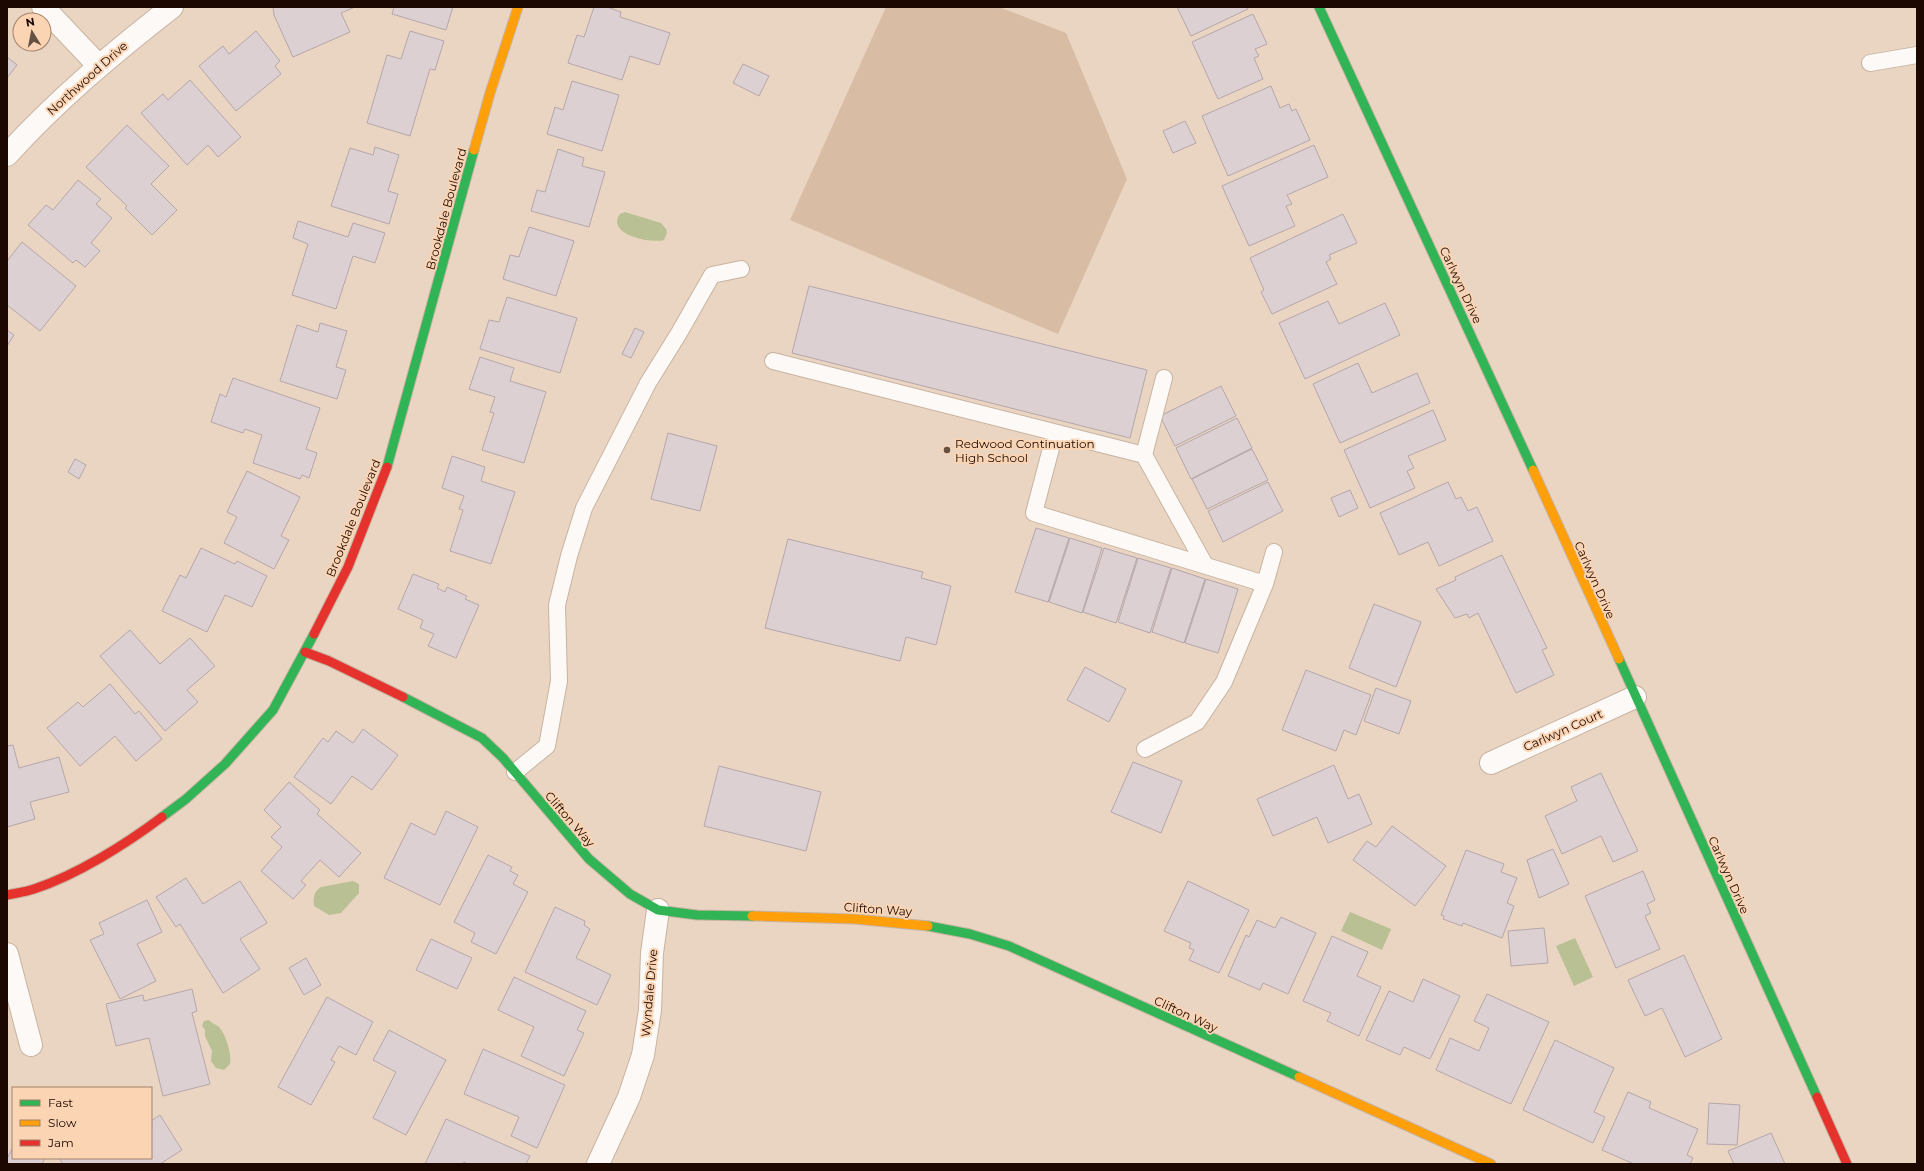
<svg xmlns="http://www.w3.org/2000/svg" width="1924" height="1171" font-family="Montserrat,sans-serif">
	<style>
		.green { fill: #d8bca3 }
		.water { fill: #b9c093 }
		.building { fill: #ddd0d2; stroke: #b5a6aa }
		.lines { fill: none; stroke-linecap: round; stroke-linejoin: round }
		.lane-casing { stroke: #c8b3a1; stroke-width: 18 }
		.street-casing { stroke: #c8b3a1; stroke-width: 24 }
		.fast-casing { stroke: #c8b3a1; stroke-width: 11 }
		.slow-casing { stroke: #c8b3a1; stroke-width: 11 }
		.jam-casing { stroke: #c8b3a1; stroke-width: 11 }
		.lane { stroke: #fcf9f6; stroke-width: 16 }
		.street { stroke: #fcf9f6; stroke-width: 22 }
		.fast { stroke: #30b455; stroke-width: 9 }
		.slow { stroke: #ff9f0a; stroke-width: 9 }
		.jam { stroke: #e5322d; stroke-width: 9 }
		.poi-dot { fill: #655044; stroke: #fad4b3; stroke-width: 1.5 }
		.labels { text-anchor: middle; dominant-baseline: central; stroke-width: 4; stroke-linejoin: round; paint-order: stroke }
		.street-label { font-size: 12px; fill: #1d0800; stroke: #fad4b3 }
		.poi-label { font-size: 12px; fill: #1d0800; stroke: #fad4b3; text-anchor: start }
	</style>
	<rect width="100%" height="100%" fill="#ead5c3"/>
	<path class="green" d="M886,7H999L1066,33L1127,179L1058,334L790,220Z"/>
	<path class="water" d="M625,212L661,223L666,229L667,233L664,240C651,244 605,234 620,214Z
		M353,881L359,884V893L341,913L329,915L314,906C313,898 314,891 321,887Z
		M1350,912L1391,929L1382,950L1341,931Z
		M1575,938L1593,977L1574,986L1556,946Z
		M209,1020C212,1024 216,1024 219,1027C226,1035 232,1054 230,1064L224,1070L216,1068L211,1061L212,1051L205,1036V1030L202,1026L204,1021Z"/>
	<path class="building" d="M273,7H355L341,13L350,32L293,57L274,15Z
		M394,7H453L446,30L392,14Z
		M594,7H607L621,12L620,17L670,33L659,65L630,56L622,80L568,63L577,35L584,37Z
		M1177,7H1247L1248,9L1191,36Z
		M1253,14L1267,44L1255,49L1259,56L1254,58L1263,79L1218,99L1192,42Z
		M256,31L280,61L275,66L281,74L236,111L199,66L223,46L229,54Z
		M410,31L444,41L435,70L430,69L410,136L367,123L387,55L401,59Z
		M7,57L17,65L7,78Z
		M743,64L769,76L759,96L733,83Z
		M190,80L241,137L218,157L208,145L187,165L141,113L163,94L168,100Z
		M572,81L619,95L602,151L547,134L555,107L563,110Z
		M1271,86L1280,108L1289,104L1292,111L1296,109L1310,140L1228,176L1202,116Z
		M1185,121L1196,143L1173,153L1163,131Z
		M127,125L169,166L151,184L177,210L152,235L125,208L127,206L86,167Z
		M1314,145L1328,177L1287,195L1292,204L1286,206L1295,226L1249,246L1222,186Z
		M375,147L399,155L388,191L398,194L389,224L331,206L350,148L373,155Z
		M558,149L584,158L582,166L605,172L589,227L531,211L537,190L545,192Z
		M78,180L101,199L96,204L112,218L91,243L100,251L85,267L76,260L73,263L28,225L46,205L53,210Z
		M1343,214L1357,243L1329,255L1331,259L1326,262L1337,284L1272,314L1261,292L1264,290L1250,258Z
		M298,221L348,237L353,223L385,233L375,263L353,256L336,309L292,295L308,244L293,238Z
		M529,227L574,241L556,296L503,279L510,255L519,257Z
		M22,242L76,286L40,331L7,305V261Z
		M809,286L1147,370L1130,438L792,353Z
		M507,297L577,318L560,373L480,349L489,320L499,322Z
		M1328,301L1339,324L1385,303L1400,335L1305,379L1279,323Z
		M320,323L347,331L336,367L346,370L337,399L280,381L297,325L318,332Z
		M635,328L644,332L631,358L622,354Z
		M7,330L14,335L7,346Z
		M480,357L514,368L510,381L546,392L524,463L482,450L494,413L490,412L495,397L469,389Z
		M1358,363L1372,393L1417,373L1430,403L1340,443L1313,384Z
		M233,378L320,408L306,449L317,453L309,478L302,475L300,479L253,463L262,435L245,429L243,433L211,422L220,394L226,397Z
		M1221,386L1236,416L1175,446L1160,416Z
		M1433,410L1446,440L1408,456L1414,468L1407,471L1415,488L1370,508L1344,450Z
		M1237,418L1252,448L1191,479L1176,448Z
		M668,433L717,446L700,511L651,499Z
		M1252,449L1268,480L1207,509L1192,479Z
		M452,456L485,467L481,481L515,492L491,564L450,551L463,510L459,509L464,496L442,488Z
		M75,459L86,465L79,479L68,472Z
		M247,471L300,497L281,536L289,540L274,569L224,543L237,517L227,512Z
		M1268,482L1283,511L1223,542L1208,511Z
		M1448,482L1456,499L1461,497L1468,511L1477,507L1493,541L1439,566L1428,542L1399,555L1380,513Z
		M1350,490L1358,508L1339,517L1331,498Z
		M1036,528L1069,538L1048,602L1015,592Z
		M1070,538L1102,548L1082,613L1049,602Z
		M788,539L923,572L921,578L951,586L936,645L906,637L900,661L765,628Z
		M201,548L235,564L237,561L267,576L252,607L225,595L207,632L162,611L180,575L186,578Z
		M1104,548L1137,558L1116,623L1083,612Z
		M1502,555L1547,648L1542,650L1554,675L1516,693L1478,613L1469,618L1467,614L1455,618L1436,589L1456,580L1455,577Z
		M1138,558L1171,568L1150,633L1118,622Z
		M1172,568L1205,579L1184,643L1152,632Z
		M413,574L439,584L437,588L445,592L447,587L467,596L465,599L479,605L456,658L428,646L434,634L420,628L423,620L398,609Z
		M1206,579L1238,589L1218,653L1185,643Z
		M1374,604L1421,622L1396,687L1349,668Z
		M130,630L160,664L190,638L215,666L187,690L198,702L165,731L100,656Z
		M1085,667L1126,689L1109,722L1067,700Z
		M1306,670L1371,695L1356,735L1344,730L1336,751L1282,730Z
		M110,684L135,714L139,711L162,739L136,761L115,736L80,766L47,728L78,702L83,707Z
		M1376,688L1411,701L1399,734L1364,721Z
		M363,729L398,755L372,790L352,776L331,804L294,777L323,738L328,742L336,731L353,743Z
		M13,745L19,768L59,757L69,792L30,802L35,819L7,827V746Z
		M1133,762L1182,781L1161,833L1111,812Z
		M1334,765L1348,799L1359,794L1372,824L1328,843L1317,817L1273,836L1257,799Z
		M719,766L821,792L806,851L704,826Z
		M1601,773L1638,851L1613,862L1601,836L1562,854L1545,816L1577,801L1571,787Z
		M289,782L320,810L317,814L361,853L339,877L320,860L301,881L306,885L293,899L261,871L282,847L271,837L281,827L264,810Z
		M446,811L478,827L440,905L384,878L411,823L435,835Z
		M1392,826L1446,866L1415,906L1353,860L1367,841L1376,847Z
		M1553,849L1569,884L1539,898L1527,860Z
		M1466,850L1504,864L1501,872L1517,878L1507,903L1514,906L1502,938L1463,923L1462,926L1443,919L1444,916L1441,915Z
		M488,855L512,867L510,871L518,875L513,884L528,892L496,954L471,942L475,933L454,922Z
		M1643,871L1655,900L1647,904L1651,913L1645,916L1660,949L1616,968L1585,896Z
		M186,878L203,904L240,881L267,923L240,939L260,969L223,993L180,924L176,927L156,897Z
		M1188,881L1249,910L1219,973L1189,960L1194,950L1189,948L1191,943L1164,931Z
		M147,900L162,932L137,944L156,981L120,999L90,940L104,934L99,923Z
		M555,907L585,921L584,925L590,929L576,958L611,975L597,1005L525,972Z
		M1281,917L1316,933L1288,994L1263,983L1260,990L1228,976L1246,935L1249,937L1257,920L1275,928Z
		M1544,928L1548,963L1511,966L1508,931Z
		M1332,936L1368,952L1357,976L1381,987L1359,1036L1327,1021L1331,1013L1303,1001Z
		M431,939L472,958L457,989L416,970Z
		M1684,955L1722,1039L1685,1057L1662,1008L1645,1016L1628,980Z
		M306,958L321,985L304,995L289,968Z
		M514,977L586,1011L577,1030L584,1033L564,1076L521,1056L534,1027L498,1010Z
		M1423,979L1460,996L1430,1059L1404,1047L1400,1055L1366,1040L1389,991L1413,1002Z
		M192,989L197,1011L192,1013L210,1084L163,1096L149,1038L116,1046L106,1004L143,995L144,1001Z
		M1487,994L1549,1022L1511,1104L1436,1070L1450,1038L1479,1051L1489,1028L1474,1021Z
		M327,997L373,1022L356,1055L339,1046L331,1060L335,1062L311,1105L278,1087Z
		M389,1030L446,1060L406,1135L373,1118L396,1072L373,1060Z
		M1555,1040L1614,1068L1594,1112L1605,1117L1593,1143L1523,1110Z
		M483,1049L565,1085L537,1148L511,1136L519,1117L464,1094Z
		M1628,1092L1651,1102L1649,1108L1698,1129L1687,1155L1693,1158L1690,1164H1634L1602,1150Z
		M1709,1103L1740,1105L1737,1145L1707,1144Z
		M160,1115L182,1150L160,1164H63L59,1158H151V1121Z
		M446,1119L530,1156L526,1164H467L464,1162L463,1164H425Z
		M1771,1133L1785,1164H1734L1728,1151Z
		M13,1147V1158H45L42,1164H7V1159Z"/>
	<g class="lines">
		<defs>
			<path id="lane" d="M1870,63L1917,55
				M773,361L1144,455
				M1164,378L1144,455L1205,565
				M1055,433L1034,513L1265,584
				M1145,749L1197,722L1224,682L1265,584L1274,552
				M515,772L547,746L559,681L557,605L569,556L584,508L648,383L679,333L712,275L741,269"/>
			<path id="street" d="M43,7L98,65
				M7,155C57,100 113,53 172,7
				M1491,763L1635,697
				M7,954L31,1045
				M598,1164L629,1097L643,1055L650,1010L652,953L658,910"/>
			<path id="fast" d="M1319,7L1533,470
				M387,467L474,150
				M1619,659L1817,1097
				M403,697L482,738L503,758L589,859L630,894L658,910L697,915L752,916
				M162,817L186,799L225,764L273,710L314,634
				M928,926L970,934L1009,946L1299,1077"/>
			<path id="slow" d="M474,150L490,93L518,7
				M1533,470L1619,659
				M752,916L855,919L928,926
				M1299,1077L1491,1164"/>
			<path id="jam" d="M314,634L348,567L387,467
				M305,652L329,661L403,697
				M7,895C16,893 25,892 34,889C77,875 126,844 162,817
				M1817,1097L1847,1164"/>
		</defs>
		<use href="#lane" class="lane-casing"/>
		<use href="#street" class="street-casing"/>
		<use href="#fast" class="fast-casing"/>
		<use href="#slow" class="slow-casing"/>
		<use href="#jam" class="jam-casing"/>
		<use href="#lane" class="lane"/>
		<use href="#street" class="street"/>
		<use href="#fast" class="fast"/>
		<use href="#slow" class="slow"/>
		<use href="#jam" class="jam"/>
	</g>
	<circle class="poi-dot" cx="947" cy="450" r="4"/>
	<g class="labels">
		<g class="street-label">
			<text transform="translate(87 78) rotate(-42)">Northwood Drive</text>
			<text transform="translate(446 209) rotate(-75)">Brookdale Boulevard</text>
			<text transform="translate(1461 285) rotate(65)">Carlwyn Drive</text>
			<text transform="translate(353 518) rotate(-68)">Brookdale Boulevard</text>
			<text transform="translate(1595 580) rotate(66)">Carlwyn Drive</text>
			<text transform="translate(1563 730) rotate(-24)">Carlwyn Court</text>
			<text transform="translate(570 819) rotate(49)">Clifton Way</text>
			<text transform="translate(1729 875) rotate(66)">Carlwyn Drive</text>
			<text transform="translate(878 909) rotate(4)">Clifton Way</text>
			<text transform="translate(649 993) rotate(-85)">Wyndale Drive</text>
			<text transform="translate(1186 1014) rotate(25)">Clifton Way</text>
		</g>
		<g class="poi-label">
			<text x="955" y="443">Redwood Continuation<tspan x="955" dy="14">High School</tspan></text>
		</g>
	</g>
	<rect width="1924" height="1171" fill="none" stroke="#1d0800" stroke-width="16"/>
	<rect x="12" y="1087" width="140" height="72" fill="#fad4b3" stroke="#a2826b"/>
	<rect x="20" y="1100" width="20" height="6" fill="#30b455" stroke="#a2826b"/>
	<text x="48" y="1107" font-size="12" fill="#1d0800">Fast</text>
	<rect x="20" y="1120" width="20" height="6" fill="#ff9f0a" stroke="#a2826b"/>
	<text x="48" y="1127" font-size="12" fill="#1d0800">Slow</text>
	<rect x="20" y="1140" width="20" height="6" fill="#e5322d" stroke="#a2826b"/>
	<text x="48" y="1147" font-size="12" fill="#1d0800">Jam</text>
	<g transform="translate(32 32) rotate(350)"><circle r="19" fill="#fad4b3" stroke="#a2826b"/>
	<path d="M0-3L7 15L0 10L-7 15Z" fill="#655044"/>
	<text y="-6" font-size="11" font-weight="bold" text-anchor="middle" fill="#1d0800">N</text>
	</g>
</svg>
